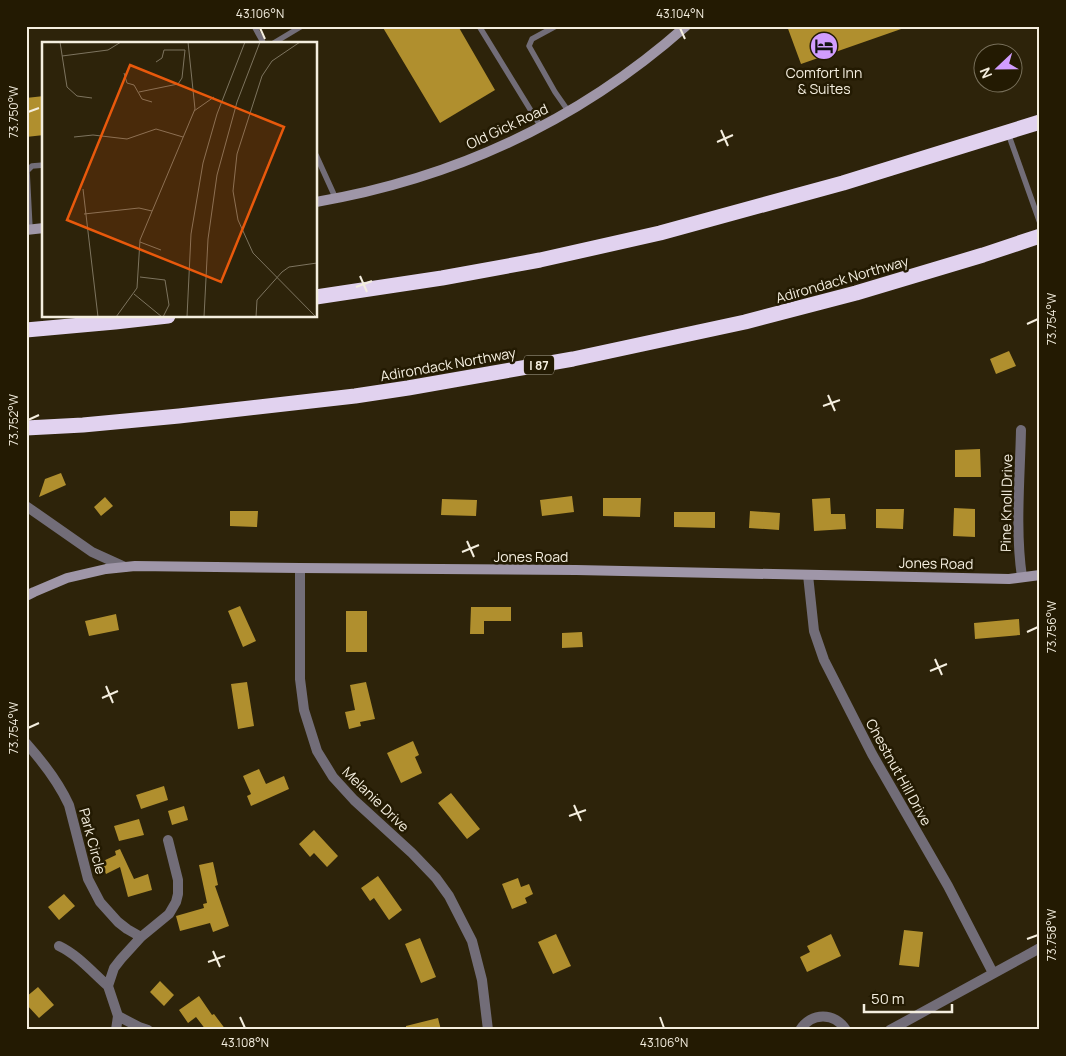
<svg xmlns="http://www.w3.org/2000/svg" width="1066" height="1056" font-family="Manrope,sans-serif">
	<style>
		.building { fill: #b08f2e }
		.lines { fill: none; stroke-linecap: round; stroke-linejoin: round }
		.lane { stroke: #726d78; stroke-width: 5.5 }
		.street { stroke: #726d78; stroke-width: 10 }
		.secondary { stroke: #9f96a8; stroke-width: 10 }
		.highway { stroke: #e1d2ef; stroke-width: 15 }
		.ticks { fill: none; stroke: #f4eedf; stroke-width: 2 }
		.labels { text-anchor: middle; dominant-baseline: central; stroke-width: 5; stroke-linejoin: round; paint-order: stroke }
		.shield { fill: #231a02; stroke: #b5ae9d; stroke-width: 1 }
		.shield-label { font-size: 12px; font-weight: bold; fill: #f4eedf }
		.poi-label { font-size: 14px; fill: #f4eedf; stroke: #231a02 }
		.street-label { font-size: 14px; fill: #f4eedf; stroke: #231a02 }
		.inset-road { fill: none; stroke: #7d745f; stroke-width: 1 }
		.view { fill: #e8590c; fill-opacity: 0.15; stroke: #e8590c; stroke-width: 2.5 }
		.inset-edge { fill: none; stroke: #f4eedf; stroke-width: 2.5 }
		.neatline { fill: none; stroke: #f4eedf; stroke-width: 2 }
		.ticks-label { font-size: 12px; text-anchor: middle; fill: #f4eedf }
	</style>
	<rect width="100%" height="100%" fill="#2d230a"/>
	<path class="building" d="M382,26H458L495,90L440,123Z
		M787,26H904V28L801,64Z
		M44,96V135L26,137V98Z
		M1009,351L1016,366L996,374L990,359Z
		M980,449L981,477H955V450Z
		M61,473L66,485L39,497L45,479Z
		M572,496L574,512L542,516L540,500Z
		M105,497L113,506L101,516L94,507Z
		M603,498H641L640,517L603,516Z
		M830,498L831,514H845L846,529L814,531L812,499Z
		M442,499L477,500L476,516L441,515Z
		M954,508L975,509V537L953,536Z
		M876,509H904L903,529L876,528Z
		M230,511H258L257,527L230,526Z
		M750,511L780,513L779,530L749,528Z
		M674,512H715V528L674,527Z
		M240,606L256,641L243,647L228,611Z
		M471,607H511V621H484V634H470Z
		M346,611H367V652H346Z
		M116,614L119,630L89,636L85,621Z
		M1019,619L1020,635L975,639L974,623Z
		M582,632L583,647L562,648V633Z
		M247,682L254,726L238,729L231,684Z
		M366,682L375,719L360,722L361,726L349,729L345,712L355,710L350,685Z
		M413,741L419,755L415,757L422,773L401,783L387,753Z
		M259,769L266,784L284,776L289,789L251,806L247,796L251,794L243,776Z
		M164,786L168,800L141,809L136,795Z
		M451,793L480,829L467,839L438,803Z
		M184,806L188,820L172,825L168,811Z
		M139,819L144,835L119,841L114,826Z
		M314,830L338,856L327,867L314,853L310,857L299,844Z
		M120,849L134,879L148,874L152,890L128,897L120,867L106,874L101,862L116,855L115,851Z
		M213,862L218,885L215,886L229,926L213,932L210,923L180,931L176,916L204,908L203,904L207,903L199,865Z
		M378,876L402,910L389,920L374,898L370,901L361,888Z
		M518,878L521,887L529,884L533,894L525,898L527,903L512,909L502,884Z
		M64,894L75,906L59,920L48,907Z
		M904,930L923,932L919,967L899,965Z
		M556,934L571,966L553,974L538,942Z
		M831,934L841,956L807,972L800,957L810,952L807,946Z
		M420,938L436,977L421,983L405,944Z
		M160,981L174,995L164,1006L150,992Z
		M38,987L54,1005L39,1018L26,1004V997Z
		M199,996L212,1015L214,1014L226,1030H206L196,1017L188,1023L179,1010Z
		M438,1018L441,1030H406V1026Z"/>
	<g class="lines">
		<path class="lane" d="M254,26L264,44
			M479,26L541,127
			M556,26L532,39L529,46L555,92L569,112
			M272,44L302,26
			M1008,133L1040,223
			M316,155L336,199
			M30,229L27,171L32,166L44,165"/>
		<path class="street" d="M1021,430C1020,477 1015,530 1022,577
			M26,506L92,552L125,567
			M300,568V679L304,710L317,751L333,777L354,800L412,853L436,878L449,896L472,941L482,980L488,1030
			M808,575L814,631L824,660L872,754L948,886L993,973
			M26,743C43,762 58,781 69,805L88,879L100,902L118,922L127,929L141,937
			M59,946C78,955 92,972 108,986
			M108,986L114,968L121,959L141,937L169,914L176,902L178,894V880L168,840
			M108,986L118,1016L116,1030
			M118,1016L139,1027L148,1030
			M800,1030C811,1012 835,1012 846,1030
			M890,1030L1040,948"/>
		<path class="secondary" d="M316,202C456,178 580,120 686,26
			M26,230L44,228
			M26,596L34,592L67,578L106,569L135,566L300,568L576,570L1009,579L1040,575"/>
		<path class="highway" d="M316,297L442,278L540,260L660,233L843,183L1040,122
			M26,330L115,322L168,316
			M26,428L83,425L179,416L355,396L408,388L573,359L745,322L856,293L983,255L1040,236"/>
	</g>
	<path class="ticks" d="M260,28L265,39M680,28L685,39M28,112L39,108M721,130L728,146M717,142L733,135M360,276L367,292M356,287L372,281M1027,324L1038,319M828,395L835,411M823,406L840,400M28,420L39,415M467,541L474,557M462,552L479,545M1027,632L1038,627M935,659L942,675M930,671L947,664M106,686L113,703M102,698L118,691M28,728L39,723M574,805L581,821M569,816L586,810M1027,939L1038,935M213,951L220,967M208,962L225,956M240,1017L245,1028M660,1017L664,1028"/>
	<defs>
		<symbol id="hotel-disc" viewBox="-11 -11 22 22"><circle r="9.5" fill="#d19dfe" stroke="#231a02"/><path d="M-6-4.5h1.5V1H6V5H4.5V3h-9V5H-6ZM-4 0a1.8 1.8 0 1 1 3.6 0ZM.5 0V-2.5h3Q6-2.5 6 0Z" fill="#111"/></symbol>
	</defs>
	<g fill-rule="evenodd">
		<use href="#hotel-disc" x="808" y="30" width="32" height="32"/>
	</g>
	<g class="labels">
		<rect class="shield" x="524" y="355.5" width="30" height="19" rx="4"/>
		<g class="shield-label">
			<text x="539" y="365">I 87</text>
		</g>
		<g class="poi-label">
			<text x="824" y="72">Comfort Inn<tspan x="824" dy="16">&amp; Suites</tspan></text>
		</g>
		<g class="street-label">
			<text transform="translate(507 126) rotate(-25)">Old Gick Road</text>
			<text transform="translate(842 279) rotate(-16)">Adirondack Northway</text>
			<text transform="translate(448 364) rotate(-10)">Adirondack Northway</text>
			<text transform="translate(1006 503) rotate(-89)">Pine Knoll Drive</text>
			<text x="531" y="556">Jones Road</text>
			<text transform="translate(936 563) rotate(1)">Jones Road</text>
			<text transform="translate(899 772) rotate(61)">Chestnut Hill Drive</text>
			<text transform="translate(376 799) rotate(44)">Melanie Drive</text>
			<text transform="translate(93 841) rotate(75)">Park Circle</text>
		</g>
	</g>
	<g transform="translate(42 42)">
		<rect width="275" height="275" fill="#2d230a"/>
		<path class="inset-road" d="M18,0L25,45L35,54L50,56M258,0L230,19L220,34L195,112L191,149L196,178L211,211L274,275M122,8H143M20,14L66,8L79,0M114,20L120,16L122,8M82,31L85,41L92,43M92,43L100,57L110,60M97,50L136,42L140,36L143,8M152,69L172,55M32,95L51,93L85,97L114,87L141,95M41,147L56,275M42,172L97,166L110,169M98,200L119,208M98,235L123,238L127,263L121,275M92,252L120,275M74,275L95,246L98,198L153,67L146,0M145,275L149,192L161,121L175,72L203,0M162,275L166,197L175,133L195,60L218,0M214,275L215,258L240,230L247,225L275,221"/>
		<path class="view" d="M88,23L242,85L179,240L25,178Z"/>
		<rect width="275" height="275" class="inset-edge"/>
	</g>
	<rect width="1066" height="1056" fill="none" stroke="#231a02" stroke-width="55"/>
	<g transform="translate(998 68) rotate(248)"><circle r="24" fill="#231a02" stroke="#776f5a"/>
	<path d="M0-4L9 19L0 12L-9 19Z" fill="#d19dfe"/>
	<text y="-8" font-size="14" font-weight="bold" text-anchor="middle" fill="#f4eedf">N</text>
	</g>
	<path d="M864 1004v8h88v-8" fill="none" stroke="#f4eedf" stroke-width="2.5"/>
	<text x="871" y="1004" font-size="15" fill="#f4eedf" stroke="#231a02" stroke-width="4" paint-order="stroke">50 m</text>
	<rect x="28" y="28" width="1010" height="1000" class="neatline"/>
	<g class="ticks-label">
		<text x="260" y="18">43.106°N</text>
		<text x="680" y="18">43.104°N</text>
		<text transform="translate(14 112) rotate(-90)" y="4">73.750°W</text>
		<text transform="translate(1052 319) rotate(-90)" y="4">73.754°W</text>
		<text transform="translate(14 420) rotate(-90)" y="4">73.752°W</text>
		<text transform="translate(1052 627) rotate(-90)" y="4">73.756°W</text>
		<text transform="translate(14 728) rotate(-90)" y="4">73.754°W</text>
		<text transform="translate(1052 935) rotate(-90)" y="4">73.758°W</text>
		<text x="245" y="1047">43.108°N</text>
		<text x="664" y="1047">43.106°N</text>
	</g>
</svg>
